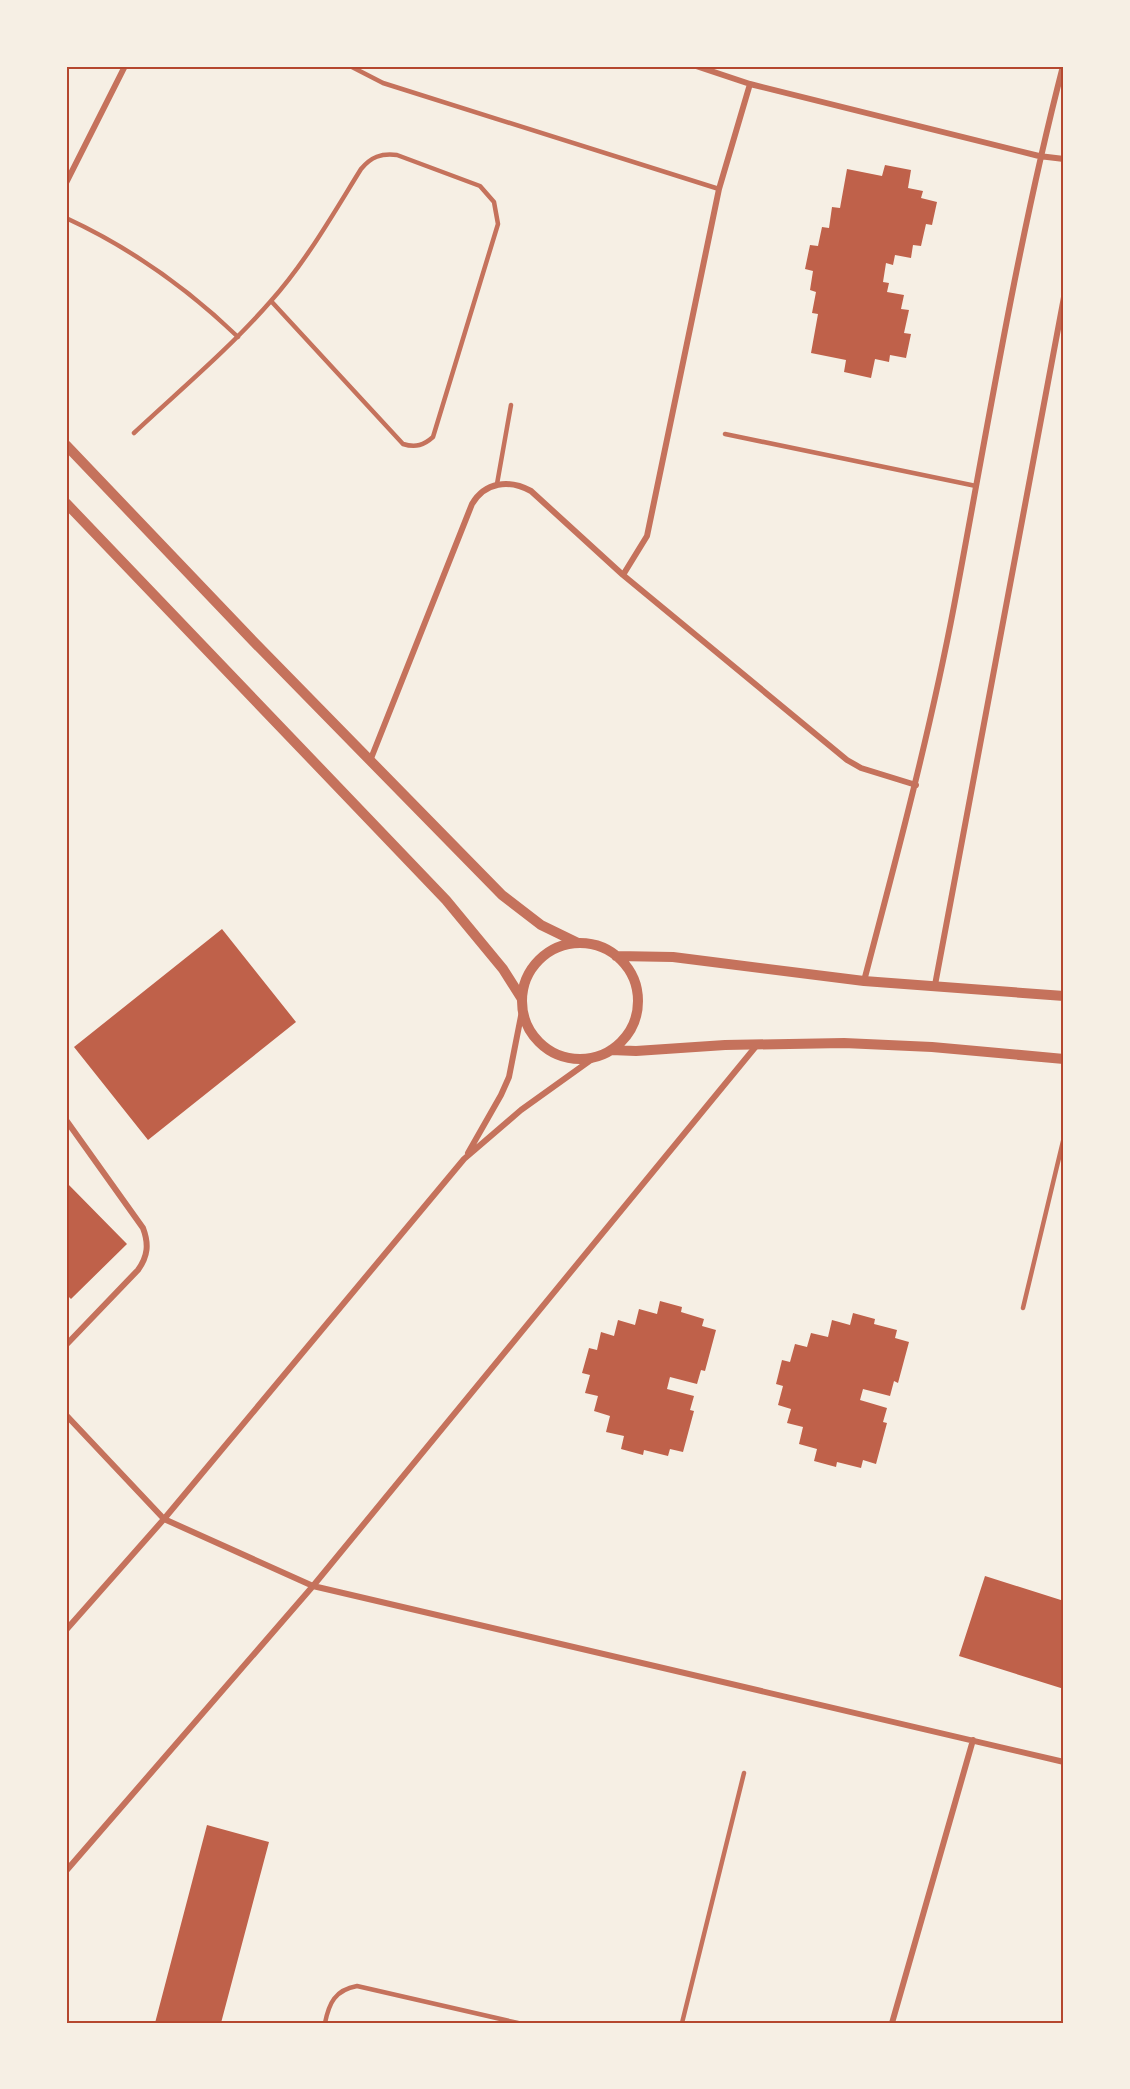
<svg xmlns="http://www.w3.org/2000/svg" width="1130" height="2089" font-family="'Golos Text',sans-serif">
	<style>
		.building { fill: #bf614a }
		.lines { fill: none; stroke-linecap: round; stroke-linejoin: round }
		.service { stroke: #c5725c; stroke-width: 4.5 }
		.minor { stroke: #c5725c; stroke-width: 6 }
		.tertiary { stroke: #c5725c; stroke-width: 10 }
		.neatline { fill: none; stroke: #b5482f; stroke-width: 2 }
	</style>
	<rect width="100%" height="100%" fill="#f6efe4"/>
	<path class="building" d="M885,165L911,170L908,188L923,191L921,198L937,202L932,225L926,224L921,246L913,245L911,258L895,255L893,265L886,263L883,282L889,283L887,292L904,295L901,309L909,310L904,333L911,334L906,358L890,355L889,362L875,359L871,378L844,372L846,360L811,353L818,314L812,313L816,292L810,290L813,271L805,269L810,245L818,246L822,227L829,228L832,207L840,208L847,169L882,176Z
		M222,929L296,1022L148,1140L74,1047Z
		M66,1182L127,1244L71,1299L66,1294Z
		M660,1301L682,1307L681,1312L704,1319L702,1326L716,1330L705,1371L701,1370L697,1384L670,1377L667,1389L694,1396L690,1410L694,1411L683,1452L670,1449L668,1456L644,1450L643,1455L621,1449L624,1436L606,1432L610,1416L594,1411L598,1396L585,1393L590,1375L582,1373L589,1348L597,1350L601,1332L614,1336L618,1320L635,1325L639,1309L657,1314Z
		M853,1313L875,1319L874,1324L897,1330L895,1338L909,1342L898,1383L894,1381L890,1396L863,1389L860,1400L887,1408L883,1422L887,1423L876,1464L863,1460L861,1468L837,1462L836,1467L814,1461L817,1449L799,1444L803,1427L787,1423L791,1409L778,1405L783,1386L776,1384L782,1360L790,1362L795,1344L807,1347L811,1333L828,1337L832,1320L850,1325Z
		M985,1576L1064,1601V1689L959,1656Z
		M207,1825L269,1842L221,2023H155Z"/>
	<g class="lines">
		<path class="service" d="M350,66L383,83L719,189
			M66,218C131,248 186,287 238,337
			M134,433C180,390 229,349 270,302C306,262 333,214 361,169C371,157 381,153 397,155L480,186L494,202L498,224L433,437C424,445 416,448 403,444L271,301
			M725,434L976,486
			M497,484L511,405
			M1023,1308L1064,1137
			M325,2023C329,2003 335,1990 357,1986L518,2023
			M682,2023L744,1773"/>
		<path class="minor" d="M696,66L750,84
			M66,183L125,66
			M623,575L647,536L719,189L750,84L1039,156L1064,159
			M370,761L472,504C485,482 509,479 531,491L623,575L847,760L861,768L916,785
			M864,981C897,856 930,732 954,606C988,426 1017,244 1063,66
			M935,985L1064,297
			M66,1120L143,1228C149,1244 148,1256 138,1270L66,1345
			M468,1153L501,1095L509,1077L522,1011
			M66,1415L164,1519L313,1586L1064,1762
			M66,1630L164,1519L464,1159L521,1110L595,1057
			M66,1871L313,1586L757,1045
			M892,2023L973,1740"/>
		<path class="tertiary" d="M66,445L255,643L502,895L541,925L578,943
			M66,503L446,900L503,969L522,999
			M522 1001a58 58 0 1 1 116 0a58 58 0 1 1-116 0Z
			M616,956L673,957L864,981L1064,996
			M611,1050L636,1051L725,1045L844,1043L932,1047L1064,1059"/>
	</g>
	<rect width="1130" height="2089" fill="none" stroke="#f6efe4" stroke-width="135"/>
	<rect x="68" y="68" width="994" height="1954" class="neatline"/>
</svg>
